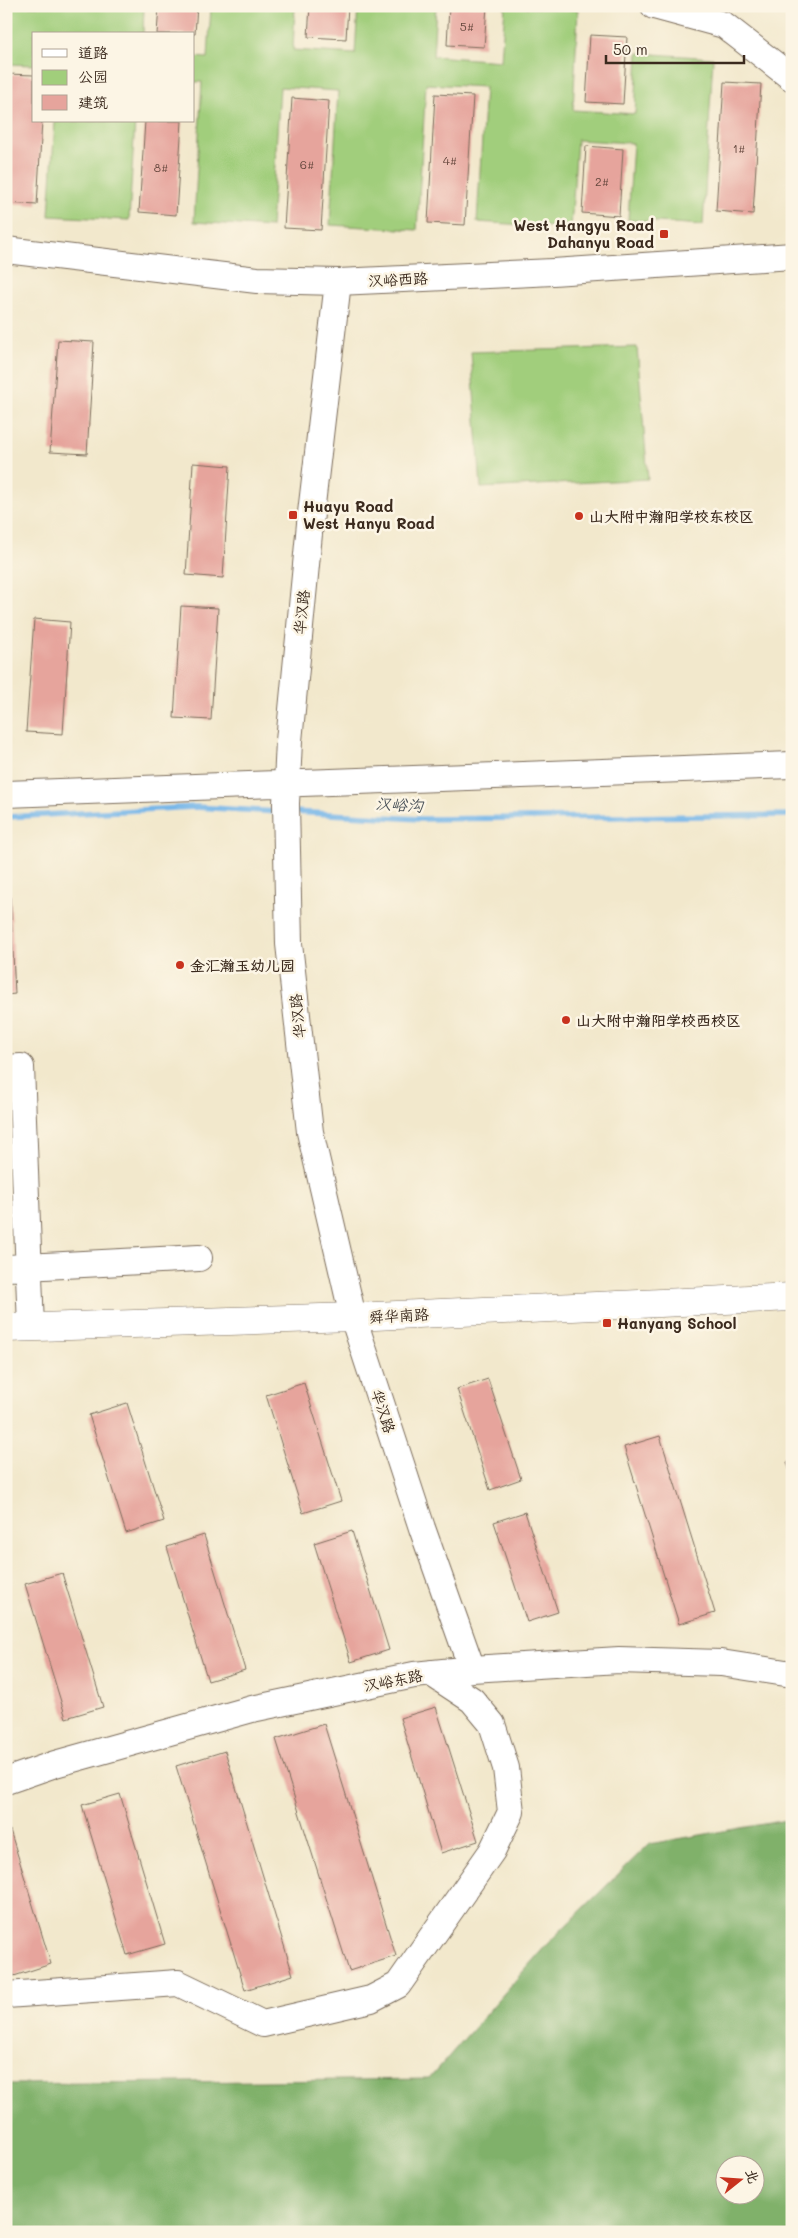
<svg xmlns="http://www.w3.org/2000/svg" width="798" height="2238" font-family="Mali,'LXGW WenKai TC',sans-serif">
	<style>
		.green { fill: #a1ce7b; stroke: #6e7c4c }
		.forest { fill: #80b16b; stroke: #5e6e44; fill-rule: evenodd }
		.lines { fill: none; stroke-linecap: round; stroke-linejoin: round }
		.stream { stroke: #75b6e9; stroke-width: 5.5 }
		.building { fill: #e6a49c }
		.minor-casing { stroke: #7b6c5b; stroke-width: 28 }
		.major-casing { stroke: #7b6c5b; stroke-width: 29 }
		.minor { stroke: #fff; stroke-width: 26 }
		.major { stroke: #fff; stroke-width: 28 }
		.poi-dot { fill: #c8321e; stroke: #fcf5e5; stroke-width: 2 }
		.labels { text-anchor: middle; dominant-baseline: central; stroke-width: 5; stroke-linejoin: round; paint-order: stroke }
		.number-label { font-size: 12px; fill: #66483e }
		.poi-label { font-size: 15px; font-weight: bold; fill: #3b2a1e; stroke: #fcf5e5; text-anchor: start }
		.street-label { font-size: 15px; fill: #3b2a1e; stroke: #fcf5e5 }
		.water-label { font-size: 16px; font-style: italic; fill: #4c545b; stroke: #fcf5e5 }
	</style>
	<rect width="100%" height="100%" fill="#fcf5e5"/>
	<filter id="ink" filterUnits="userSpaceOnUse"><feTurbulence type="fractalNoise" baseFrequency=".02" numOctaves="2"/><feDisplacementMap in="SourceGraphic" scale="10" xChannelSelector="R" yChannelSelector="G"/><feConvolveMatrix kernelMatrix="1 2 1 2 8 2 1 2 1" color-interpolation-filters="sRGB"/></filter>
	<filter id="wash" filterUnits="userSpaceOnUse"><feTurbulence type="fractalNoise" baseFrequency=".0096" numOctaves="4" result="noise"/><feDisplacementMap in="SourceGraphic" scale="20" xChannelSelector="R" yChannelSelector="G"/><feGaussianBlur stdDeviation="1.12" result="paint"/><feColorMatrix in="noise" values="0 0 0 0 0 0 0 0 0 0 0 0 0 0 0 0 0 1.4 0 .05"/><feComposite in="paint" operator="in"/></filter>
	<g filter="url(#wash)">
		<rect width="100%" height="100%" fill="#f2e8cc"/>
		<path class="green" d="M6,6H144L143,34H34V65L6,64Z
			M211,6H295L293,50L355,54L358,6H436L433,56L501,61L505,6L578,10L573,110L635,114L638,53L713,58L703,225L628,220L633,143L577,140L571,228L477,222L485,87L426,84L417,230L330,225L338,91L280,87L271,227L194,222L202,82H194V57L208,58Z
			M55,121H135L129,220L49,216Z
			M637,347L648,479L481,488L471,352Z"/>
		<path class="forest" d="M792,1819V2232H6V2084L429,2079L548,1943L649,1844ZM726,2166H756V2196H726Z"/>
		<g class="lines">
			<path class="stream" d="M293,812L420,819L792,815
				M6,817L195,807L279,812"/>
		</g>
		<g id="blocks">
			<path class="building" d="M159,6H197L195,34H157Z
				M310,6H348L346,39L308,37Z
				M449,6H487L484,47L447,45Z
				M590,35L627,37L623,104L586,102Z
				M7,74L34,75V121H42L37,205L6,203Z
				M724,82L761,84L753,214L716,211Z
				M435,94L473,96L465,225L428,223Z
				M292,98L329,101L321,230L284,228Z
				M145,121H182L176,215L139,212Z
				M586,146L623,149L619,216L582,213Z
				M58,340L94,342L87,454L50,452Z
				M193,463L230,466L223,578L186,575Z
				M181,606L218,608L211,720L174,718Z
				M34,619L70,622L63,734L26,732Z
				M6,892H10L15,994L6,995Z
				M488,1379L521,1479L490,1490L457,1389Z
				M304,1383L341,1501L303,1513L266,1395Z
				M127,1403L164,1521L126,1533L89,1415Z
				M660,1436L715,1613L679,1624L624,1447Z
				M792,1461V1476H791L787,1462Z
				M525,1512L558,1612L527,1622L494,1522Z
				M352,1531L389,1650L351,1662L314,1543Z
				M204,1535L245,1670L208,1681L167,1547Z
				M62,1573L103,1707L66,1718L25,1584Z
				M436,1707L478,1841L441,1853L400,1718Z
				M324,1724L396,1956L349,1971L276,1739Z
				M225,1751L293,1975L245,1990L176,1766Z
				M120,1794L165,1944L127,1955L82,1805Z
				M10,1830L51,1964L14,1976L6,1950V1831Z"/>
		</g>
	</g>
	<g filter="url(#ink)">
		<use href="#blocks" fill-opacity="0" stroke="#7b6c5b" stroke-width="1"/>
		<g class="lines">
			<defs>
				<path id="minor" d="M654,6L724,25L792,78
					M6,250L257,280L338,282L553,272L792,256
					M338,282L311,513L289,741L286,804L289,944L310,1132L353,1317L422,1528L472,1669
					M6,794L792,765
					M6,1068L21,1067L31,1327
					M6,1268L199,1258
					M6,1781L55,1764L252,1709L414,1675L472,1669L619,1660L721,1663L792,1674
					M6,1995L178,1983L263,2024L371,1999L398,1985L492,1851L511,1812L506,1768L492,1724L472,1700L431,1673"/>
				<path id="major" d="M6,1328L353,1317L792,1297"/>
			</defs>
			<use href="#minor" class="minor-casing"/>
			<use href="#major" class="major-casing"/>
			<use href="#minor" class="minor"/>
			<use href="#major" class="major"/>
		</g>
	</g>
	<g class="poi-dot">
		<rect x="659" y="229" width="10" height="10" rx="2.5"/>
		<rect x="288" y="510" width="10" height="10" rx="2.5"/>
		<circle cx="579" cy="516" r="5"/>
		<circle cx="180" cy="965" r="5"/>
		<circle cx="566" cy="1020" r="5"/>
		<rect x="602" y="1318" width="10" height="10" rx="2.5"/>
	</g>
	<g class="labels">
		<g class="number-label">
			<text x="467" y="26">5#</text>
			<text x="739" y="148">1#</text>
			<text x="450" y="160">4#</text>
			<text x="307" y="164">6#</text>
			<text x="161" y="167">8#</text>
			<text x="602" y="181">2#</text>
		</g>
		<g class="poi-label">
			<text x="654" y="225" text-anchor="end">West Hangyu Road<tspan x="654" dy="17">Dahanyu Road</tspan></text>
			<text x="303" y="506">Huayu Road<tspan x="303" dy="17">West Hanyu Road</tspan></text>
			<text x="589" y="516">山大附中瀚阳学校东校区</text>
			<text x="190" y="965">金汇瀚玉幼儿园</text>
			<text x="576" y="1020">山大附中瀚阳学校西校区</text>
			<text x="617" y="1323">Hanyang School</text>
		</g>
		<g class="street-label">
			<text transform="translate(398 279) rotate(-3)">汉峪西路</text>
			<text transform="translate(301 612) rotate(-84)">华汉路</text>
			<text transform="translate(297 1016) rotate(-96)">华汉路</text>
			<text transform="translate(399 1315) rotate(-3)">舜华南路</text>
			<text transform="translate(384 1411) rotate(72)">华汉路</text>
			<text transform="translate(393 1680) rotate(-11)">汉峪东路</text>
		</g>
		<g class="water-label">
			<text transform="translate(399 804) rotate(3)">汉峪沟</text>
		</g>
	</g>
	<rect width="798" height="2238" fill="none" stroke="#fcf5e5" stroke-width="25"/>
	<rect x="32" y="32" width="162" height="90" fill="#fcf5e5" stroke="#afa495"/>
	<rect x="42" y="49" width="25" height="8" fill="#ffffff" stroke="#afa495"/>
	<text x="78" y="58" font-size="15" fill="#3b2a1e">道路</text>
	<rect x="42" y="70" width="25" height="15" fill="#a1ce7b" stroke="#afa495"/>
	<text x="78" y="82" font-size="15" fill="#3b2a1e">公园</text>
	<rect x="42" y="95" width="25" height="15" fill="#e6a49c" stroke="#afa495"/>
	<text x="78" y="108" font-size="15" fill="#3b2a1e">建筑</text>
	<g transform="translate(740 2180) rotate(73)"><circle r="24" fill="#fcf5e5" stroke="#afa495"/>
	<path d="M0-4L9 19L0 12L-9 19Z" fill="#c8321e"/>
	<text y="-8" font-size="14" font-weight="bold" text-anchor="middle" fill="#3b2a1e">北</text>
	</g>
	<path d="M606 55v8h138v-8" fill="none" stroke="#3b2a1e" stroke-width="2.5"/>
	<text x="613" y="55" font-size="15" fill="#3b2a1e" stroke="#fcf5e5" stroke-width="4" paint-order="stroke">50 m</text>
</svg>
